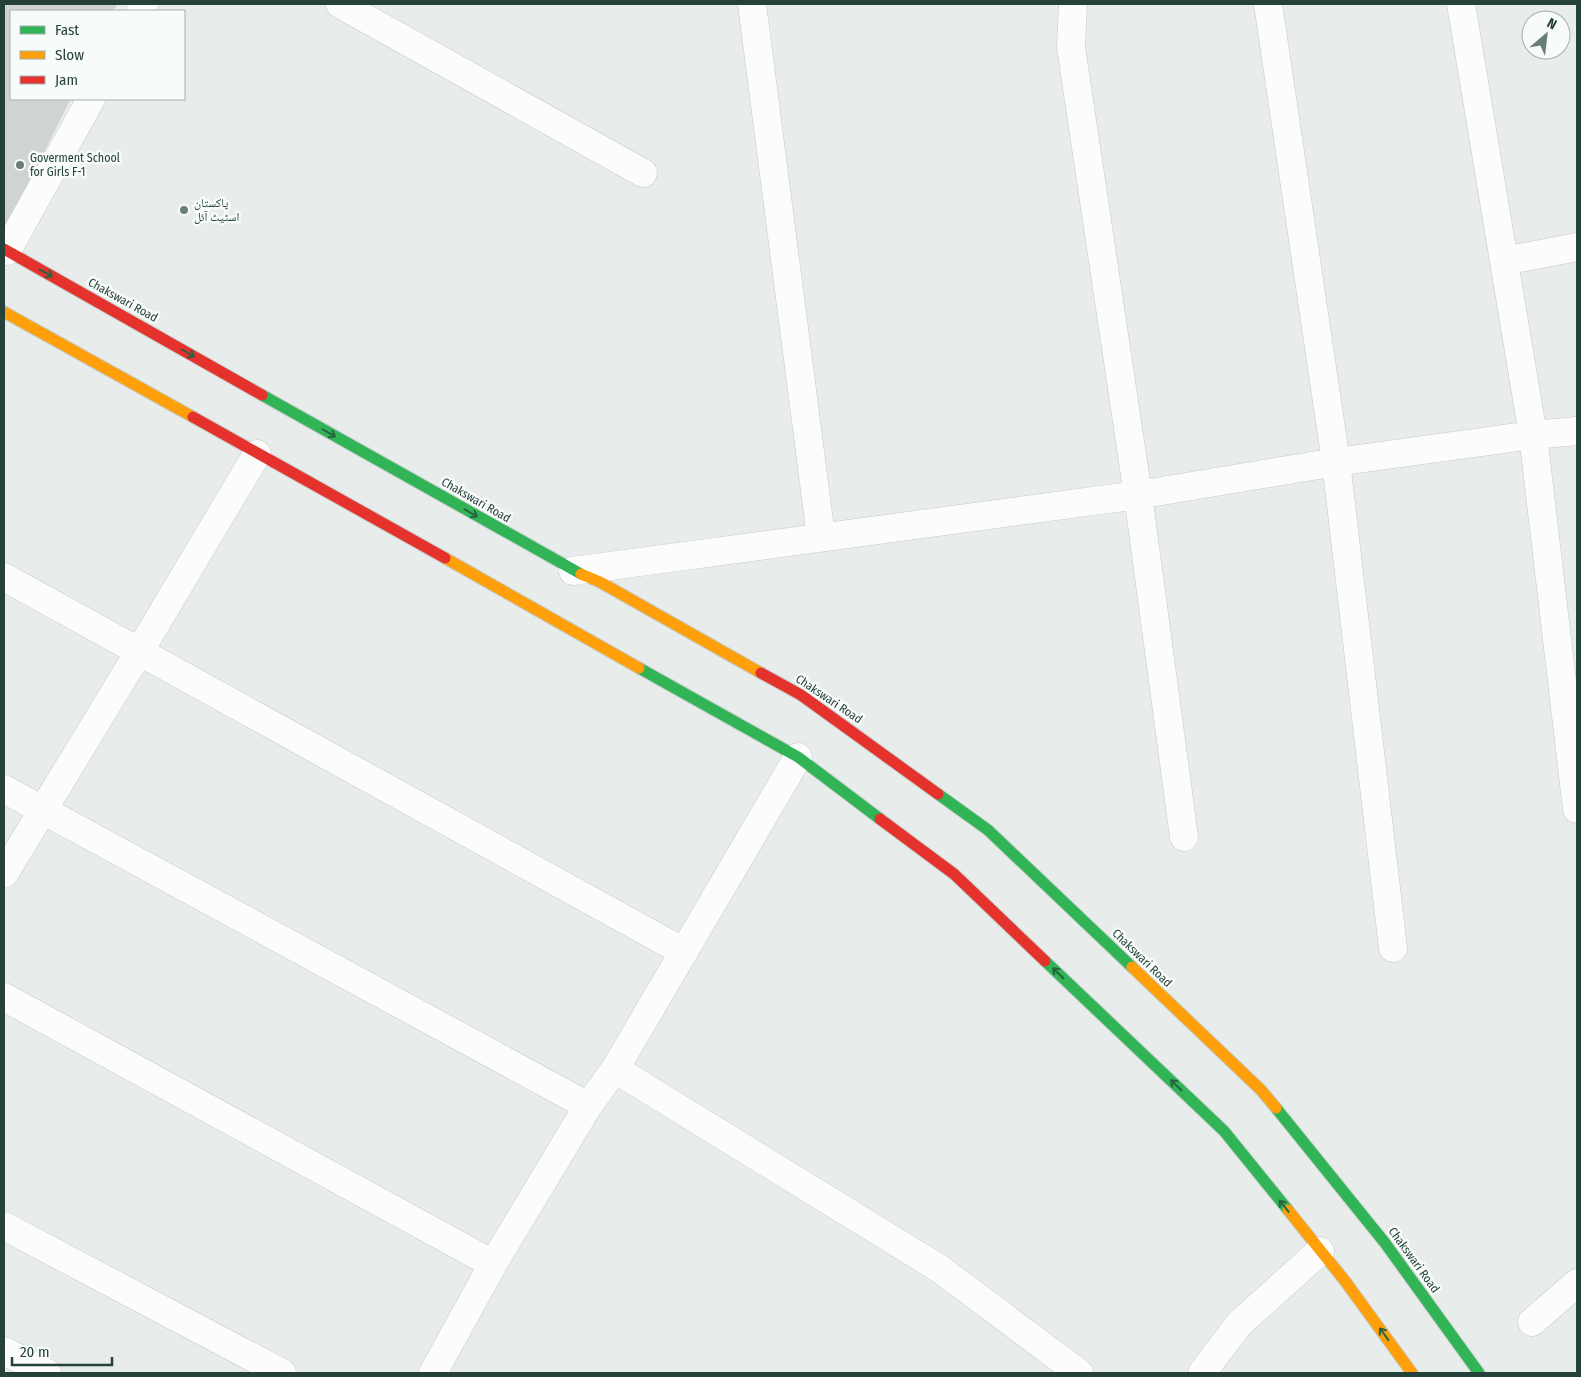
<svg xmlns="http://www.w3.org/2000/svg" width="1581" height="1377" font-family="'Fira Sans Condensed','Noto Naskh Arabic',sans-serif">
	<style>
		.building { fill: #cfd4d2; stroke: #d1d6d4 }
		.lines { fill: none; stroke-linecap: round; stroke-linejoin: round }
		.street-casing { stroke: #c5cac8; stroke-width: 29 }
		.fast-casing { stroke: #c3ccc9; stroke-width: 13 }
		.slow-casing { stroke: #c3ccc9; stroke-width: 13 }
		.jam-casing { stroke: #c3ccc9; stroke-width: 13 }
		.street { stroke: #fcfcfc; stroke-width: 28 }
		.fast { stroke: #30b455; stroke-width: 11 }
		.slow { stroke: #ff9f0a; stroke-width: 11 }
		.jam { stroke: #e5322d; stroke-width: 11 }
		.oneway { stroke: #286442 }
		.poi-dot { fill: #697e78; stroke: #f7fbf9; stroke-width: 2 }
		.labels { text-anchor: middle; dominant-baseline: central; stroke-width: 5; stroke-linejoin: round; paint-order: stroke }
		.poi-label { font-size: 12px; fill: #24423a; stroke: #f7fbf9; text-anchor: start }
		.street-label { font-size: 12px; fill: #24423a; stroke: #f7fbf9 }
	</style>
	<rect width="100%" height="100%" fill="#e8edeb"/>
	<path class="building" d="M4,4H117L113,11H11V99H70L4,232Z"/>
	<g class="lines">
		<defs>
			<path id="street" d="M340,4L643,173
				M752,4L821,537
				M1073,4L1071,47L1138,495L1184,837
				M1268,4L1336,462L1393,948
				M1461,4L1533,435L1577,809
				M140,11L144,4
				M7,251L91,99
				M1504,261L1577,247
				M573,571L1138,495L1336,462L1533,435L1577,431
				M4,577L684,952
				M4,789L588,1106
				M4,874L139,652L257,454
				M4,997L493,1264
				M615,1069L940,1269L1079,1373
				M4,1226L282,1373
				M1532,1322L1577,1283
				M4,1351L47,1373
				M433,1373L493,1264L588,1106L615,1069L798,757
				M1202,1373L1239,1324L1320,1251"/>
			<path id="fast" d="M262,395L581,574
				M639,668L798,757L880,819
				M938,794L988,830L1132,967
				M1045,961L1224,1131L1288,1210
				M1276,1108L1385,1243L1479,1373"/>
			<path id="slow" d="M4,312L193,417
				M445,558L639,668
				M581,574L600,582L761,673
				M1132,967L1261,1090L1276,1108
				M1288,1210L1345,1281L1412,1373"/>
			<path id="jam" d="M4,249L262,395
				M193,417L445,558
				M761,673L801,695L938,794
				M880,819L954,874L1045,961"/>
		</defs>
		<use href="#street" class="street-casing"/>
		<use href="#fast" class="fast-casing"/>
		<use href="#slow" class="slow-casing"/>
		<use href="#jam" class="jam-casing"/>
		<use href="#street" class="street"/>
		<use href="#fast" class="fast"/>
		<use href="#slow" class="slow"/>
		<use href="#jam" class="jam"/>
	</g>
	<defs><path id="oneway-shaft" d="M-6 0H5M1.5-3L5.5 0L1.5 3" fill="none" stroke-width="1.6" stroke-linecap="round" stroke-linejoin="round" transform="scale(1.25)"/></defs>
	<g class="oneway">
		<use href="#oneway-shaft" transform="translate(46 273) rotate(29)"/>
		<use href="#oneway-shaft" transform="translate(188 353) rotate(30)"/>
		<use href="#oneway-shaft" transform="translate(329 433) rotate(30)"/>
		<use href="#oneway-shaft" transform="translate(471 513) rotate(30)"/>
		<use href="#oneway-shaft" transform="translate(1058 973) rotate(-136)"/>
		<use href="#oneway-shaft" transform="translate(1176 1085) rotate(-136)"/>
		<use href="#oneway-shaft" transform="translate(1284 1206) rotate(-129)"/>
		<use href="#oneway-shaft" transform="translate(1384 1334) rotate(-126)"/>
	</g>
	<g class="poi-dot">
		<circle cx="20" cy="165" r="5"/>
		<circle cx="184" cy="210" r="5"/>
	</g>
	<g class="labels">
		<g class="poi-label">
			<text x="30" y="158">Goverment School<tspan x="30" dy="14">for Girls F-1</tspan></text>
			<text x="194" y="203">پاکستان<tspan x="194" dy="14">اسٹیٹ آئل</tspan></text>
		</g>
		<g class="street-label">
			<text transform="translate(123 300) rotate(29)">Chakswari Road</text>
			<text transform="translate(476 500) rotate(30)">Chakswari Road</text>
			<text transform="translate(829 699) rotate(34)">Chakswari Road</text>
			<text transform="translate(1142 958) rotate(44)">Chakswari Road</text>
			<text transform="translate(1414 1260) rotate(54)">Chakswari Road</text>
		</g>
	</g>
	<rect width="1581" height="1377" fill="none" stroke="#24423a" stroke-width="10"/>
	<rect x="10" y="10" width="175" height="90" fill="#f7fbf9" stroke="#a3b1ad"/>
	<rect x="20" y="26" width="25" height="8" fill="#30b455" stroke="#a3b1ad"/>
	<text x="55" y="35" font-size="15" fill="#24423a">Fast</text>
	<rect x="20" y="51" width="25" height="8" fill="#ff9f0a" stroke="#a3b1ad"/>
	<text x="55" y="60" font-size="15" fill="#24423a">Slow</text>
	<rect x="20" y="76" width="25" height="8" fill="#e5322d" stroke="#a3b1ad"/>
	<text x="55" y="85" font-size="15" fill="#24423a">Jam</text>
	<g transform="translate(1546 35) rotate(28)"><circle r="24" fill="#f7fbf9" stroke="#a3b1ad"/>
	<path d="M0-4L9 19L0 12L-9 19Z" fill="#697e78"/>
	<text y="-8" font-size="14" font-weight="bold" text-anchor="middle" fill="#24423a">N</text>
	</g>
	<path d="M12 1357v8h100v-8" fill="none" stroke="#24423a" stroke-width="2.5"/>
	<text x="20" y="1357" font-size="15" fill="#24423a" stroke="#f7fbf9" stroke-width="4" paint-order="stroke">20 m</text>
</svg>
